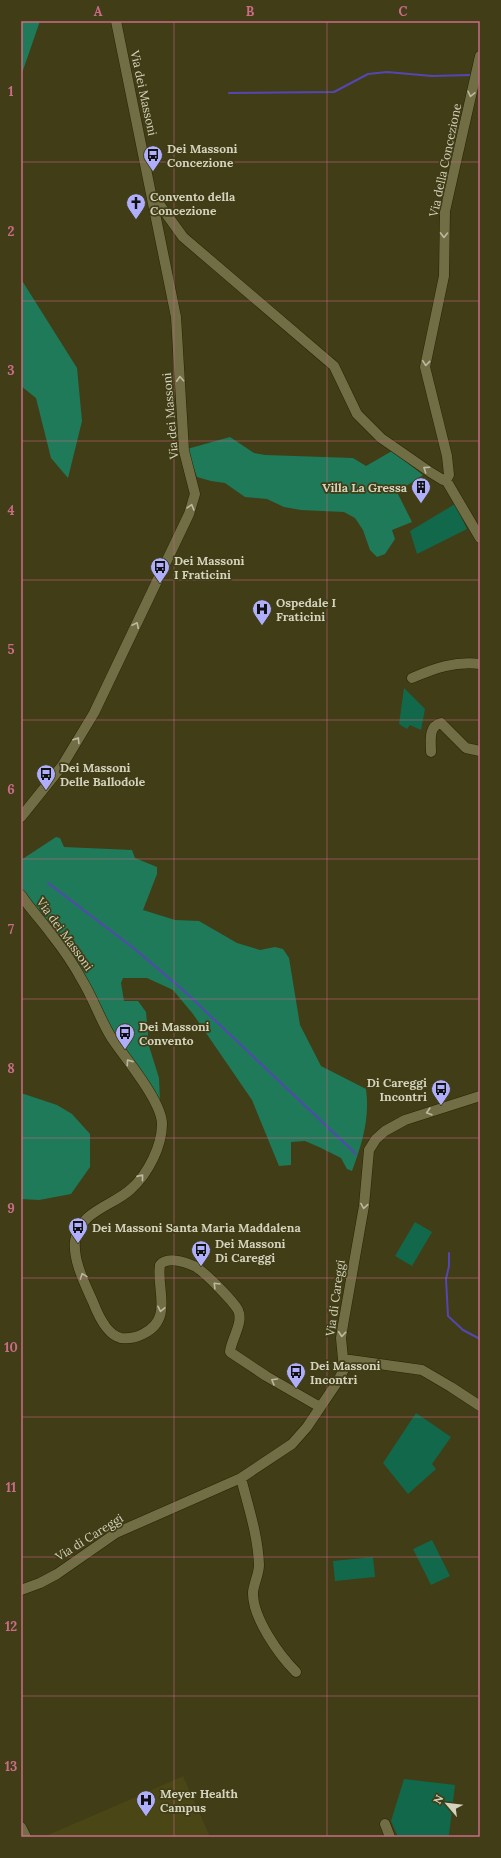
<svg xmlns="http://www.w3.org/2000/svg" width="501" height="1858" font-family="Lora,serif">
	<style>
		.built { fill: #4a4616 }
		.green { fill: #12684a }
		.forest { fill: #1f7a59 }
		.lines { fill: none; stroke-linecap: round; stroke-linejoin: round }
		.stream { stroke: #5547b3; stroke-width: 2 }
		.minor-casing { stroke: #272400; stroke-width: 11 }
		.minor { stroke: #716e46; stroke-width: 10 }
		.oneway { stroke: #bbbaa0 }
		.grid { fill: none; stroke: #ca6c88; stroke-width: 1; stroke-opacity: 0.55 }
		.labels { text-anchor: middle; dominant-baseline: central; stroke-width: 3.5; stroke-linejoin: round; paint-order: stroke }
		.street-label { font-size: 12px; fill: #d4d3be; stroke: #413d17 }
		.poi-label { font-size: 12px; font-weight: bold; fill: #d4d3be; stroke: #413d17; text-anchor: start }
		.neatline { fill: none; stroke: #ca6c88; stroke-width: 1.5 }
		.grid-label { font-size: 13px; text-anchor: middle; font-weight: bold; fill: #ca6c88 }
	</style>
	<rect width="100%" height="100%" fill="#413d17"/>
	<path class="built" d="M183,1776L210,1837H43L136,1797Z"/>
	<path class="green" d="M455,504L467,529L417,554L410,531Z
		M404,688L425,709L421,730L410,725L407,729L399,724Z
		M415,1222L432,1232L412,1266L395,1256Z
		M416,1413L451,1437L432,1464L436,1469L408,1494L383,1463Z
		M432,1540L450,1576L431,1585L413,1549Z
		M373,1557L375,1577L335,1581L333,1561Z
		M404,1779L455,1785L449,1835L447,1837H398L391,1821Z"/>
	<path class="forest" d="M21,21H40L21,76Z
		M21,279L77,368L82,421L68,478L51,458L36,398L21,386Z
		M230,437L254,453L265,455L353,458L366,466L392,451L423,475L397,492L412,522L392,530L395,539L385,554L377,557L370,550L363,530L355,518L344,512L301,510L284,507L267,499L245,497L225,483L211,481L197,477L187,449Z
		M56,837L60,838L64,847L132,850L135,858L157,867V874L143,910L175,920L199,921L237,943L260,950L275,947L283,949L289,958L300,1025L321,1066L366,1089C370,1118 362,1144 352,1171L347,1169L341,1158L319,1147L305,1141L291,1142V1165L279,1166L252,1100L193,1014L173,990L147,978H123L121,983L124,1001H138L146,1012L149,1046L159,1078L160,1102L158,1101L115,1034L79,967L35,909L21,887V860Z
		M21,1093L57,1105L72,1114L90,1134V1167L71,1194L39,1200L21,1199Z"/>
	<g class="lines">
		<path class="stream" d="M229,93L334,92L368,74L387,72L432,76L472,75
			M48,883L136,950L183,990L356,1154
			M449,1253V1266L446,1279L448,1316L463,1330L480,1339"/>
		<defs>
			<path id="minor" d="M153,200L157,201L183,237L334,366L357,414L381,438L430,472L443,480H446L449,475L447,456L425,367L444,276L445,211L480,56
				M446,480L480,538
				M412,678C435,668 455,661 480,664
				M431,752C431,741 428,726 441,723L466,748L480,751
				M21,817L62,766L94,713L189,514L195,494L184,451L176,317L116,21
				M21,895C30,909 42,921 52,935C63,949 74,965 82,980C93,998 100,1019 111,1037C124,1057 162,1101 162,1124C162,1146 148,1174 131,1189C113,1206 79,1211 75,1241C73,1261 85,1284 93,1302C98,1315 107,1335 121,1338C128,1339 137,1337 143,1334C174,1319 156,1289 160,1265C167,1256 185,1262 194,1266C203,1270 233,1301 238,1310C244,1323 231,1339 230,1352L266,1376L320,1407
				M343,1359L422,1370L451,1387L480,1406
				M241,1478C248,1506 258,1535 259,1565C259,1574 254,1583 253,1592C252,1617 279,1655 296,1672
				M21,1590L40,1583L57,1574L116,1533L241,1478L292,1444L307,1427L338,1381L344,1369L341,1338L343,1325L364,1206L369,1150L376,1139L385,1131L405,1120L480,1096
				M385,1824L390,1837
				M21,1827L26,1837"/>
		</defs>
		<use href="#minor" class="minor-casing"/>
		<use href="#minor" class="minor"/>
	</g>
	<defs><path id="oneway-chevron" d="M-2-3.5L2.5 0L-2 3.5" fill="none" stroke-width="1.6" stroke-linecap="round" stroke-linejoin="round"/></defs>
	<g class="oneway">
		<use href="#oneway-chevron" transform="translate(471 94) rotate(103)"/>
		<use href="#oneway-chevron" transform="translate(444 235) rotate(91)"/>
		<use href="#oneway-chevron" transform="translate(426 363) rotate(96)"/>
		<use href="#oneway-chevron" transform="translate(180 379) rotate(-93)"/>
		<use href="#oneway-chevron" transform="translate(426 469) rotate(-146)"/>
		<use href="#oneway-chevron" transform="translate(191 507) rotate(-74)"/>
		<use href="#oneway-chevron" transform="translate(136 625) rotate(-64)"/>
		<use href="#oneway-chevron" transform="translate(77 740) rotate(-58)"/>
		<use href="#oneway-chevron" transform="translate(129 1062) rotate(-125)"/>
		<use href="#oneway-chevron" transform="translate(429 1112) rotate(164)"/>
		<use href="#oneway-chevron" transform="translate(141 1177) rotate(-51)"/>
		<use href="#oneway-chevron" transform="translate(364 1206) rotate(99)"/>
		<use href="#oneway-chevron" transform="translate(83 1276) rotate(-110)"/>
		<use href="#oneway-chevron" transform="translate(216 1285) rotate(-135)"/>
		<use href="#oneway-chevron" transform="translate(161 1309) rotate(102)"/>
		<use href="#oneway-chevron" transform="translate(342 1334) rotate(94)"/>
		<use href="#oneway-chevron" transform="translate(274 1381) rotate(-150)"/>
	</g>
	<path class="grid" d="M174,21V1837M327,21V1837M21,162H480M21,301H480M21,441H480M21,580H480M21,720H480M21,859H480M21,999H480M21,1138H480M21,1278H480M21,1417H480M21,1557H480M21,1696H480"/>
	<defs>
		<symbol id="bus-pin" viewBox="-11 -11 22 30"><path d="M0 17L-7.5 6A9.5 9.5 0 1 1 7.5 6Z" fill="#afaefa" stroke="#413d17"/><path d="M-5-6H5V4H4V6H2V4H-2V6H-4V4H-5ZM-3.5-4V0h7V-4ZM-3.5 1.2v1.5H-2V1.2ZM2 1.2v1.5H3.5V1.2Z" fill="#111"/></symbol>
		<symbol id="church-pin" viewBox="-11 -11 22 30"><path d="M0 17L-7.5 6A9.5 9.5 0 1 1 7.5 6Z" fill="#afaefa" stroke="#413d17"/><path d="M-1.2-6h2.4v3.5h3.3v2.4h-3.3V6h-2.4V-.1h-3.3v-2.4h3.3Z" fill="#111"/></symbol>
		<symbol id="building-pin" viewBox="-11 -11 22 30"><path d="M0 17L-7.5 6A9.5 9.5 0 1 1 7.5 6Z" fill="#afaefa" stroke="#413d17"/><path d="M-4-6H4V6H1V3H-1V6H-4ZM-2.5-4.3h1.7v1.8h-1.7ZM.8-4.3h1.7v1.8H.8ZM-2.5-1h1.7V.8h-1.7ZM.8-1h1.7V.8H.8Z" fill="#111"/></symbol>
		<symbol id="hospital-pin" viewBox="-11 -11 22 30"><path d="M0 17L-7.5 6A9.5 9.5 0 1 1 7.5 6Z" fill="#afaefa" stroke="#413d17"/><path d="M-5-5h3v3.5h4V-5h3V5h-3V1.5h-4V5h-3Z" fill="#111"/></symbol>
	</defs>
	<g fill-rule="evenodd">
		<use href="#bus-pin" x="142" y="144" width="22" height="30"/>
		<use href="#church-pin" x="125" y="192" width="22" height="30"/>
		<use href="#building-pin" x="410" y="476" width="22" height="30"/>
		<use href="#bus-pin" x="149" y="556" width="22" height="30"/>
		<use href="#hospital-pin" x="251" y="598" width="22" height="30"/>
		<use href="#bus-pin" x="35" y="763" width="22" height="30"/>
		<use href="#bus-pin" x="114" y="1022" width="22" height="30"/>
		<use href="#bus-pin" x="430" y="1078" width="22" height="30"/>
		<use href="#bus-pin" x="67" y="1216" width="22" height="30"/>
		<use href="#bus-pin" x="190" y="1239" width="22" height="30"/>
		<use href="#bus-pin" x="285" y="1361" width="22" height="30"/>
		<use href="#hospital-pin" x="135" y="1789" width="22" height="30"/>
	</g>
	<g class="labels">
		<g class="street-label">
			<text transform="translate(144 93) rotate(78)">Via dei Massoni</text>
			<text transform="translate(445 160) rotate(-78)">Via della Concezione</text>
			<text transform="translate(170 416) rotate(-95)">Via dei Massoni</text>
			<text transform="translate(65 934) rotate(54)">Via dei Massoni</text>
			<text transform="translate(335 1298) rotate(-82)">Via di Careggi</text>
			<text transform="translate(89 1537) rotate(-32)">Via di Careggi</text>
		</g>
		<g class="poi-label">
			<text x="167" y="148">Dei Massoni<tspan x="167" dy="14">Concezione</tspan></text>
			<text x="150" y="196">Convento della<tspan x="150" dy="14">Concezione</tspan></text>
			<text x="407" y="487" text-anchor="end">Villa La Gressa</text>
			<text x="174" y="560">Dei Massoni<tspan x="174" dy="14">I Fraticini</tspan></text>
			<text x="276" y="602">Ospedale I<tspan x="276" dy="14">Fraticini</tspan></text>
			<text x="60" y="767">Dei Massoni<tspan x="60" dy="14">Delle Ballodole</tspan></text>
			<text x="139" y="1026">Dei Massoni<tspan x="139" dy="14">Convento</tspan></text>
			<text x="427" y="1082" text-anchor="end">Di Careggi<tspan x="427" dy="14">Incontri</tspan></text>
			<text x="92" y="1227">Dei Massoni Santa Maria Maddalena</text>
			<text x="215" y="1243">Dei Massoni<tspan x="215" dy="14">Di Careggi</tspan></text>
			<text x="310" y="1365">Dei Massoni<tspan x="310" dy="14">Incontri</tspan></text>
			<text x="160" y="1793">Meyer Health<tspan x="160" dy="14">Campus</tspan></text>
		</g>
	</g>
	<rect width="501" height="1858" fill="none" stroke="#413d17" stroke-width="44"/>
	<g transform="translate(447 1804) rotate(298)" stroke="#413d17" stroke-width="3" paint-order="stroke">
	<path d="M0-3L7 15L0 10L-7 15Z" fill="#d4d3be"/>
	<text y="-6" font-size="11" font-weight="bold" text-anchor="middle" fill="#d4d3be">N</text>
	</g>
	<rect x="22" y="22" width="457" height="1814" class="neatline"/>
	<g class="grid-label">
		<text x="98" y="16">A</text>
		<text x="250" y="16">B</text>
		<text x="403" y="16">C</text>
		<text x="11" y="96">1</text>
		<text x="11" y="236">2</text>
		<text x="11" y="375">3</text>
		<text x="11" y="515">4</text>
		<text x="11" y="654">5</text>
		<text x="11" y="794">6</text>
		<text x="11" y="934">7</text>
		<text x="11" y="1073">8</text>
		<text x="11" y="1213">9</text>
		<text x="11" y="1352">10</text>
		<text x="11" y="1492">11</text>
		<text x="11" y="1631">12</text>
		<text x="11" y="1771">13</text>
	</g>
</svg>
